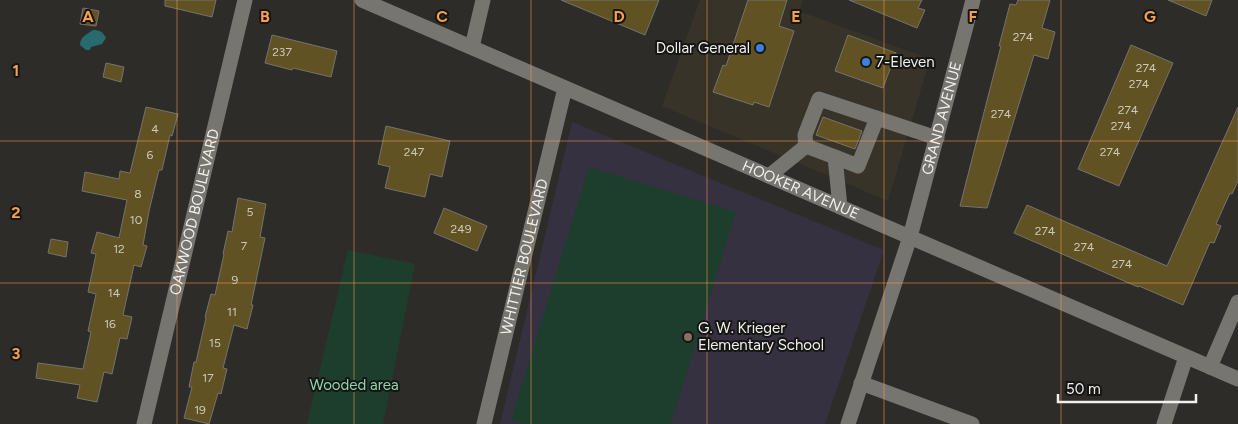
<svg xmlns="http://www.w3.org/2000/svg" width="1238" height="424" font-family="Figtree,sans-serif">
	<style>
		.built { fill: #373329 }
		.education { fill: #353141 }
		.green { fill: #1e3e2d }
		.water { fill: #276b6f }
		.building { fill: #615223; stroke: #74736e }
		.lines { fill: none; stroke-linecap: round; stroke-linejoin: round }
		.minor { stroke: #767570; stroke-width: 15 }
		.grid { fill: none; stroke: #fa9f4e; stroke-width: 1; stroke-opacity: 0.55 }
		.shop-dot { fill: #3f7fe0; stroke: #151513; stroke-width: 2 }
		.education-dot { fill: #8d6e63; stroke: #151513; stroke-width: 2 }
		.labels { text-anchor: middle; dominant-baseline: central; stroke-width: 4; stroke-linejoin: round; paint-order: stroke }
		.number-label { font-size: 12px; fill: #cdc8ba }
		.poi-label { font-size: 15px; fill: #f1f0ed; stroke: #151513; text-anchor: start }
		.street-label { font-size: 15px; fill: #f1f0ed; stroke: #151513 }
		.park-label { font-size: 15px; fill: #8cd8ad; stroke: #151513 }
		.grid-label { font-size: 16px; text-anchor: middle; font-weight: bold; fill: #fa9f4e; stroke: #151513; stroke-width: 4; stroke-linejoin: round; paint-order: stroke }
	</style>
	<rect width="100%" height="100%" fill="#2e2c28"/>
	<path class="built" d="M700,0H803L799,11L930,59L888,201L662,106Z"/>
	<path class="education" d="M572,122L884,250L825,424H500Z"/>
	<path class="green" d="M589,167L736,212L671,424H524L511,420Z
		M348,250L415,264L383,424H307Z"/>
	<path class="water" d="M93,30C100,30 103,32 106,38L102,44L91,47L90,50H86L80,45C80,37 87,34 93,30Z"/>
	<path class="building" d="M165,0H216L212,17L165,6Z
		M561,0H659L645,35Z
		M748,0H787L779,26L794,31L769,107L754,102L753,105L713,92L723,65L726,66Z
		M849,0H922L918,8L925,10L917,28Z
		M1018,0H1050L1042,28L1055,32L1048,59L1034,55L987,208L960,206L1001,46H999L1010,4L1016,5Z
		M1168,0H1212L1206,16Z
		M83,8L99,11L96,26L80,24Z
		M272,35L337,51L331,77L293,68L292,70L265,63Z
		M848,35L896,53L883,88L835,71Z
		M1131,45L1173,63L1119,186L1078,169Z
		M106,63L124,67L121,82L103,77Z
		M146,107L178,114L172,136L170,135L162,170H159L149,211L143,245L147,246L141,267L134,265L123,315L132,317L127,339L120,338L112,374L104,372L97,402L77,398L80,385L36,378L38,363L83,369L91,332L88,331L96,294L88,292L96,254L91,253L97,232L119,238L127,200L82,191L85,172L119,179L120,171L130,173Z
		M1238,107V181L1232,194L1230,193L1216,224L1221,226L1214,243L1210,242L1183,305L1139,286L1138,287L1014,233L1027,205L1167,266Z
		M823,117L862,131L855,149L816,135Z
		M386,126L450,141L442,177L430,174L425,197L385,188L390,167L378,164Z
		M238,198L266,204L260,237L265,238L251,305H253L247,329L234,325L223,368L227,369L221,394L218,393L209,424L184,418L192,387H189L194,362H196L206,318L205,317L211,294L215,295L224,254H223L228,231L232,232Z
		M444,208L487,226L477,251L434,233Z
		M51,239L68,242L66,257L48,253Z"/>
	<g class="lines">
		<g class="minor">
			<path id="s1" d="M362,0L1238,379"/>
			<path d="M472,47L483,0"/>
			<path d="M806,146L805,135L819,99L937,138"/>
			<path d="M835,157L858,166L877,118"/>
			<path d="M769,176L806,146L835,157L840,207"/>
			<path d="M1210,367L1238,302"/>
			<path d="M861,383L972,424"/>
			<path id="s2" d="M144,424L245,0"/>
			<path id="s3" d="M484,424L565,88"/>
			<path id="s4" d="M848,424L910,237L973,0"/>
			<path d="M1164,424L1186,357"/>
		</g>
	</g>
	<path class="grid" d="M177,0V424M354,0V424M531,0V424M707,0V424M884,0V424M1061,0V424M0,141H1238M0,283H1238"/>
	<g class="shop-dot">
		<circle cx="760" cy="48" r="5"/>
		<circle cx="866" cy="62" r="5"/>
	</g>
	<circle class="education-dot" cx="688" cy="337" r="5"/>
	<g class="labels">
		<g class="number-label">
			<text x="1023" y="37">274</text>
			<text x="282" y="52">237</text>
			<text x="1146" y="68">274</text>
			<text x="1139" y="84">274</text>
			<text x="1128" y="110">274</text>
			<text x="1001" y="114">274</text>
			<text x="1121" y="126">274</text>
			<text x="155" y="129">4</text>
			<text x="414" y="152">247</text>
			<text x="1110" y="152">274</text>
			<text x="150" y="155">6</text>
			<text x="138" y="194">8</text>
			<text x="250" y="212">5</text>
			<text x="136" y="220">10</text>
			<text x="461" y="229">249</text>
			<text x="1045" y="231">274</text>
			<text x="244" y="246">7</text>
			<text x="1084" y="247">274</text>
			<text x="119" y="249">12</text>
			<text x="1122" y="264">274</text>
			<text x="235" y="280">9</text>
			<text x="114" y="293">14</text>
			<text x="232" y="312">11</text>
			<text x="110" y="324">16</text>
			<text x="215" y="343">15</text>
			<text x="208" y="378">17</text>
			<text x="200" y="410">19</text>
		</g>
		<g class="poi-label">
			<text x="750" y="48" text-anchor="end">Dollar General</text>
			<text x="876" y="62">7-Eleven</text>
			<text x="698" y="328">G. W. Krieger<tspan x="698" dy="17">Elementary School</tspan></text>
		</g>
		<g class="street-label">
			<text stroke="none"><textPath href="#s4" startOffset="320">GRAND AVENUE</textPath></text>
			<text stroke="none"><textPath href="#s1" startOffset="478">HOOKER AVENUE</textPath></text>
			<text stroke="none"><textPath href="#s2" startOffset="218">OAKWOOD BOULEVARD</textPath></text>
			<text stroke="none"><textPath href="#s3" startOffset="172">WHITTIER BOULEVARD</textPath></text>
		</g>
		<g class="park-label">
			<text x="354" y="385">Wooded area</text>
		</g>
	</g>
	<g class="grid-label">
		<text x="88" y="22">A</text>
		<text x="265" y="22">B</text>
		<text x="442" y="22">C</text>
		<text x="619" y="22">D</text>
		<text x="796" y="22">E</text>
		<text x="973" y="22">F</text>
		<text x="1150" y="22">G</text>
		<text x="16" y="76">1</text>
		<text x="16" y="218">2</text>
		<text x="16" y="359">3</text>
	</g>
	<path d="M1058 394v8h138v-8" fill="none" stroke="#f1f0ed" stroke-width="2.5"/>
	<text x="1066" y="394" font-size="15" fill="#f1f0ed" stroke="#151513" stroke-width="4" paint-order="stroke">50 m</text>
</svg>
